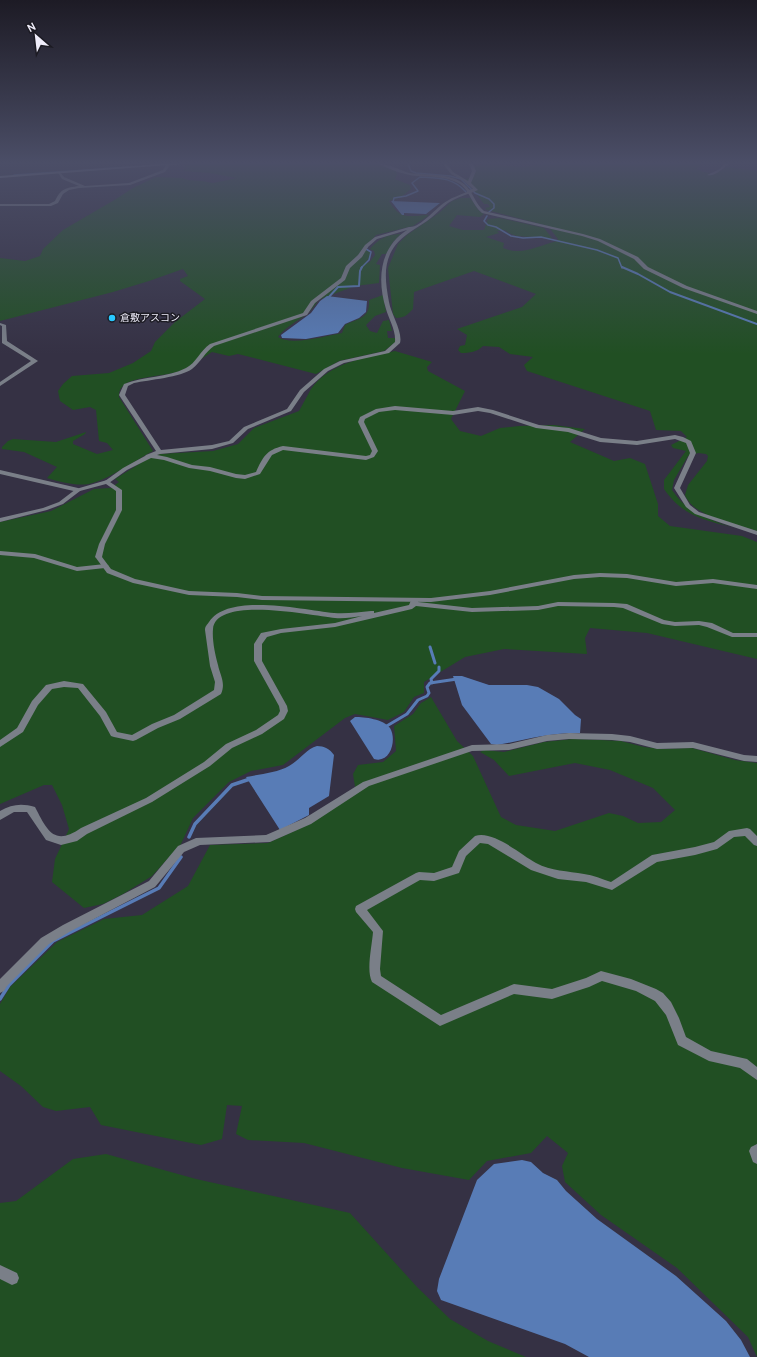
<svg xmlns="http://www.w3.org/2000/svg" width="757" height="1357" font-family="Overpass,'Noto Sans JP',sans-serif">
	<style>
		.green { fill: #214f23 }
		.water { fill: #587cb6 }
		.lines { fill: none; stroke-linecap: round; stroke-linejoin: round }
		.stream-far3 { stroke: #587cb6; stroke-width: 1.5 }
		.stream-far2 { stroke: #587cb6; stroke-width: 2 }
		.stream-far1 { stroke: #587cb6; stroke-width: 3 }
		.stream { stroke: #587cb6; stroke-width: 3.5 }
		.minor { fill: #7a7f88; fill-rule: evenodd }
		.tertiary { fill: #7a7f88; fill-rule: evenodd }
		.secondary { fill: #a1aab8; fill-rule: evenodd }
		.poi-dot { fill: #29c8ff; stroke: #1c1b23; stroke-width: 1.5 }
		.labels { text-anchor: middle; dominant-baseline: central; stroke-width: 3; stroke-linejoin: round; paint-order: stroke }
		.far-poi-label { font-size: 10px; fill: #efedfa; stroke: #1c1b23; text-anchor: start }
	</style>
	<rect width="100%" height="100%" fill="#353144"/>
	<path class="green" d="M189,164H379L396,171L397,175L395,179L410,185L411,189L400,198L389,201C400,220 408,216 428,215V216L413,226L376,235L364,249L370,252V257L366,262L369,263L375,255L374,251L370,249C378,239 388,234 401,234L393,242L386,254H382L376,264L380,265L379,283L355,286L318,300C309,318 289,322 278,337C291,346 326,336 342,333L345,325C359,318 370,319 369,300L383,295L386,312L375,316L366,325L370,331L377,333L383,321L389,320L392,331H387L388,338H395L396,342L384,351L339,361L316,374L238,354L229,356L212,352C202,358 191,367 180,371C167,376 130,377 123,386C119,390 119,393 119,397L153,451C136,460 108,480 89,484C76,486 60,482 47,478L57,467L24,452L2,449V447L8,441L13,439L56,442L86,432L85,434L73,441V444L97,454L113,450L107,443L99,441L96,410L90,407L73,410L60,401L58,391L63,384L72,376L109,373L133,363L151,351L155,342L175,322L205,299L180,281V279L188,276L183,269L149,281L113,292L0,321V258L25,261L40,256L43,249L63,230L116,199L133,188L156,177L182,178L188,180L202,181L213,183L237,178L210,173L184,171L185,169L189,168L183,167Z
		M484,164L523,167L543,164H699L701,166L696,169L704,172L715,174L728,167L757,171V531C736,525 693,516 685,495L688,485L707,461L708,456L706,454L698,453L688,456L674,480L672,490C689,514 704,517 731,527C701,519 682,515 664,489V480L686,451L673,448L671,445L687,437L681,431L656,430L650,411L527,371L524,365L533,357L510,354L499,347L483,346C477,352 470,353 461,353L458,350L460,346L465,345L467,335L457,329L522,307L536,294L474,271L414,292L413,309C408,314 405,318 396,318L393,314L388,268L398,244L407,235L439,213L452,201L461,198H470C477,205 474,208 484,214L480,217L457,215L449,226L463,230H484L488,219L500,218L544,228L552,238L551,239C536,233 518,242 505,230L497,231L499,233L486,237L504,243L503,248C521,256 538,246 557,241L558,239L548,226L487,210L485,208L490,207L488,204H484L465,179L471,178L476,172L474,166L484,165Z
		M395,351L432,362L427,367L428,371L465,391L451,419L460,431L481,436L500,428L519,426L554,425L585,429L570,442L614,461L630,458L645,464L658,504V516L670,526L742,536L757,542V659L647,633L590,628L585,638L587,654L504,649L465,657L424,682V693L414,697L404,712L388,720L355,714L345,718L283,765L251,771L229,782L193,818L181,844L152,876L123,894L103,904L84,908L52,882L55,859L69,829L62,805L52,785H44L0,804V522L51,511L94,489L111,488L119,482L115,479L144,461L160,454L213,451L238,444L254,428L299,411C303,404 307,396 311,389C330,362 365,358 395,351Z
		M431,697L457,741L473,756L501,817L516,825L555,831L609,813L623,816L638,823L661,822L675,810L653,788L610,770L575,763L509,776L494,760L480,752L484,750L504,752L544,742L573,739L600,740L621,741L644,747L661,749L692,748L735,760L757,763V1357L748,1337L677,1268L601,1215L565,1182L562,1166L568,1153L547,1136L531,1153L487,1161L469,1180L402,1168L304,1143L248,1140L236,1134L242,1106L227,1105L222,1139L201,1145L101,1125L90,1107L56,1111L43,1107L21,1086L0,1071V1004L10,987L57,942L104,919L142,915L188,886L210,845L268,843L312,823L356,793L353,774L358,765L383,762L396,751L394,726L413,714L421,703Z
		M106,1154L196,1179L350,1213L417,1287L450,1319L488,1341L526,1357H0V1203L16,1201L73,1159Z"/>
	<path class="water" d="M391,201L439,203H440L426,214L404,213V215H402Z
		M327,296L367,301L366,312L359,318L345,324L338,333L306,339L282,338L281,335L311,313L320,301Z
		M453,676H462L489,685H527L538,687L559,699L575,715L581,719L580,733C551,732 525,740 497,745L491,744L462,705Z
		M355,717C364,717 384,719 390,728C397,739 391,764 374,759L350,721Z
		M317,746C324,746 330,749 334,755L329,796L309,808V815L280,830L246,777C260,774 277,773 289,766C300,760 306,749 317,746Z
		M522,1160L531,1162L543,1173L557,1180L566,1191L597,1219L676,1276L726,1321L741,1340L750,1357H589L565,1344L441,1300L437,1291L439,1279L477,1180L494,1164Z"/>
	<g class="lines">
		<path class="stream-far3" d="M408,164L411,171L416,173L450,176L461,179L475,193L489,199L494,204V208L489,212
			M14,175L128,167
			M393,202L394,198L406,196L418,191L412,183L420,177C438,178 453,177 466,192
			M487,216L484,221L488,225L496,227L511,236L523,238L541,237L597,250L618,258L622,268
			M361,268L369,260L371,252L366,249L367,247"/>
		<path class="stream-far2" d="M622,267L638,274L670,292L757,324
			M328,298L338,287L359,286L360,271L362,267"/>
		<path class="stream-far1" d="M430,647L435,663
			M432,683L431,679L439,671V667
			M385,727L407,714L418,700L427,696L429,693L427,687L430,683L457,679"/>
		<path class="stream" d="M189,837L195,824L232,785L250,779
			M0,999L9,985L53,941L159,888L181,857"/>
		<path class="minor" d="M167,164L170,165L165,172L130,185L79,188L69,190L63,194L58,203L51,206H0V204H49L55,201C61,188 66,188 79,186L62,179L57,171H59L64,177L85,186L129,183L163,170Z
			M443,164H447L453,172L468,181L472,171L469,164H473L476,171L471,183L478,190C469,194 457,197 448,203C440,209 434,216 427,221C420,226 412,230 406,235C382,253 384,276 389,302C391,314 403,332 400,343L389,353L344,363L328,371L304,392L291,411L248,429L233,443L212,449L160,454L157,455L167,457L192,465L210,467L236,474L245,475L256,472C263,457 266,450 283,446L366,456L370,455L372,451L358,422L360,417L376,409L395,406L453,411L478,407L493,410L539,425L569,428L601,438L637,441L675,435L683,437L691,441L696,453L680,488L690,505L699,512L757,531V535L695,514L686,507L674,488L690,453L686,443L675,439L637,445L600,442L568,432L536,428L490,413L478,411L453,415L395,410L379,412L365,419L364,422L378,451L374,457L366,460L283,450L272,455L260,474L245,479L236,478L210,471L189,468L164,460L151,458L127,470L109,483H105V481L123,468L145,456L146,455L156,451L119,395L124,384C144,376 167,378 186,368C196,363 200,351 210,344L303,313L311,301L341,278L346,266L358,255L365,245L375,237L409,227C421,228 436,207 447,201C453,197 460,195 467,192V190L473,189L464,181L451,174ZM407,230C379,248 377,280 386,309C389,320 396,330 395,342L385,351L340,361L324,369L300,390L287,409L244,427L229,441L212,445L161,450L125,395L128,386L134,383C149,380 181,377 192,369C201,362 205,352 214,346L307,315L315,303L345,280L350,268L362,257L368,247L377,239Z
			M724,164H729C722,168 716,177 707,175L720,169Z
			M0,323L6,325L7,341L38,361L0,386V382L31,361L2,343V326L0,325Z
			M0,470L78,488L81,490L78,492L0,474Z
			M0,551L35,554L77,567L105,564L109,566L105,568L77,571L34,558L0,555Z
			M412,598H418V602L472,608L538,606L558,602L614,603L627,604L664,620L675,622L699,621L712,623L733,633H757V637H732L707,627L699,625L675,626L662,624L623,608L614,607L558,606L538,610L472,612L416,606L412,609L335,627L281,633L267,637L262,644V661L287,706L288,711L284,719L262,734L232,748L210,766L152,802L87,834L77,841L61,845L46,840L27,812H14L0,820V811C12,804 22,803 35,807C47,830 54,847 81,828L146,798L204,762L226,744L256,730L278,715L280,711L279,706L254,661V644L261,633L281,629L335,623L362,616C353,617 344,619 335,618C314,616 216,595 213,629C212,640 215,654 218,665C220,675 226,683 221,694L180,719L158,728L136,740L133,741L114,737L111,736L100,716L78,688L64,687L52,689L38,705L23,732L0,747V740L17,728L32,701L46,685L64,681L83,684L106,712L117,732L132,735L152,724L174,715L214,690L215,682L210,666L205,630C205,626 207,625 209,622C228,592 304,610 334,613C347,614 359,612 371,611H374V613L409,605Z
			M569,733L612,734L630,736L657,743L693,742L744,755L757,756V762L744,761L693,748L657,749L630,742L612,740L569,739L547,741L509,750L472,751L369,786L311,824L270,842L200,845L184,852L155,887L71,931L49,944L7,986L4,991L0,993V979L41,938L63,925L149,881L178,846L196,838L266,835L305,818L363,782L472,745L509,744L547,735Z
			M747,828L750,829L757,836V846L754,845L745,836L734,837L717,849L695,855L657,862L612,890L586,882L558,879L531,870L488,844L480,843L466,856L459,873L434,881L420,880L367,910L383,931L380,969L381,976L441,1015L514,984L552,989L586,978L601,971L631,979L656,989L663,993L671,1002L679,1018L686,1037L711,1051L747,1059L757,1067V1080L740,1068L709,1061L678,1045L666,1015L655,1001L636,991L602,981L589,987L552,999L514,994L440,1026L372,982C366,970 372,946 373,932L356,912L355,909L356,906L416,873L419,872L434,873L452,867L459,851L475,836C493,830 520,854 536,863C551,871 568,871 584,874C593,875 602,879 611,882L652,855L695,847L714,842L729,831Z
			M757,1144V1164L753,1162L749,1151L751,1147Z
			M0,1265L17,1273L19,1278L17,1283L12,1285L0,1279Z"/>
		<path class="tertiary" d="M379,164C390,164 399,170 409,173C427,176 449,172 464,184C473,191 475,204 484,211L583,234L600,239L638,257L648,267L687,286L757,311V314L683,288L644,269L634,259L598,241L582,236L482,213C472,205 470,191 460,184C447,176 431,177 417,176C405,175 391,170 379,164Z
			M107,480L122,490V510L105,544L102,557L111,569L135,579L189,591L237,593L262,596L431,598L490,591L574,575L600,573L627,574L676,582L713,579L757,585V589L713,583L676,586L627,578L600,577L574,579L490,595L431,602L262,600L237,597L189,595L133,583L107,573L96,558L95,557L99,544L116,510V491L106,484L80,491L63,504L47,510L0,522V518L43,508L59,502L76,489Z"/>
		<path class="secondary" d="M161,164H180L0,178V176Z"/>
	</g>
	<linearGradient id="sky" x2="0" y2="1"><stop stop-color="#1d1b25"/><stop offset="0.46" stop-color="#4b4e67"/><stop offset="1" stop-color="#4b4e67" stop-opacity="0"/></linearGradient>
	<rect width="757" height="354" fill="url(#sky)"/>
	<circle class="poi-dot" cx="112" cy="318" r="4"/>
	<g class="labels">
		<g class="far-poi-label">
			<text x="120" y="318">倉敷アスコン</text>
		</g>
	</g>
	<g transform="translate(36 36) rotate(332)" stroke="#1c1b23" stroke-width="3" paint-order="stroke">
	<path d="M0-3L7 15L0 10L-7 15Z" fill="#efedfa"/>
	<text y="-6" font-size="11" font-weight="bold" text-anchor="middle" fill="#efedfa">N</text>
	</g>
</svg>
